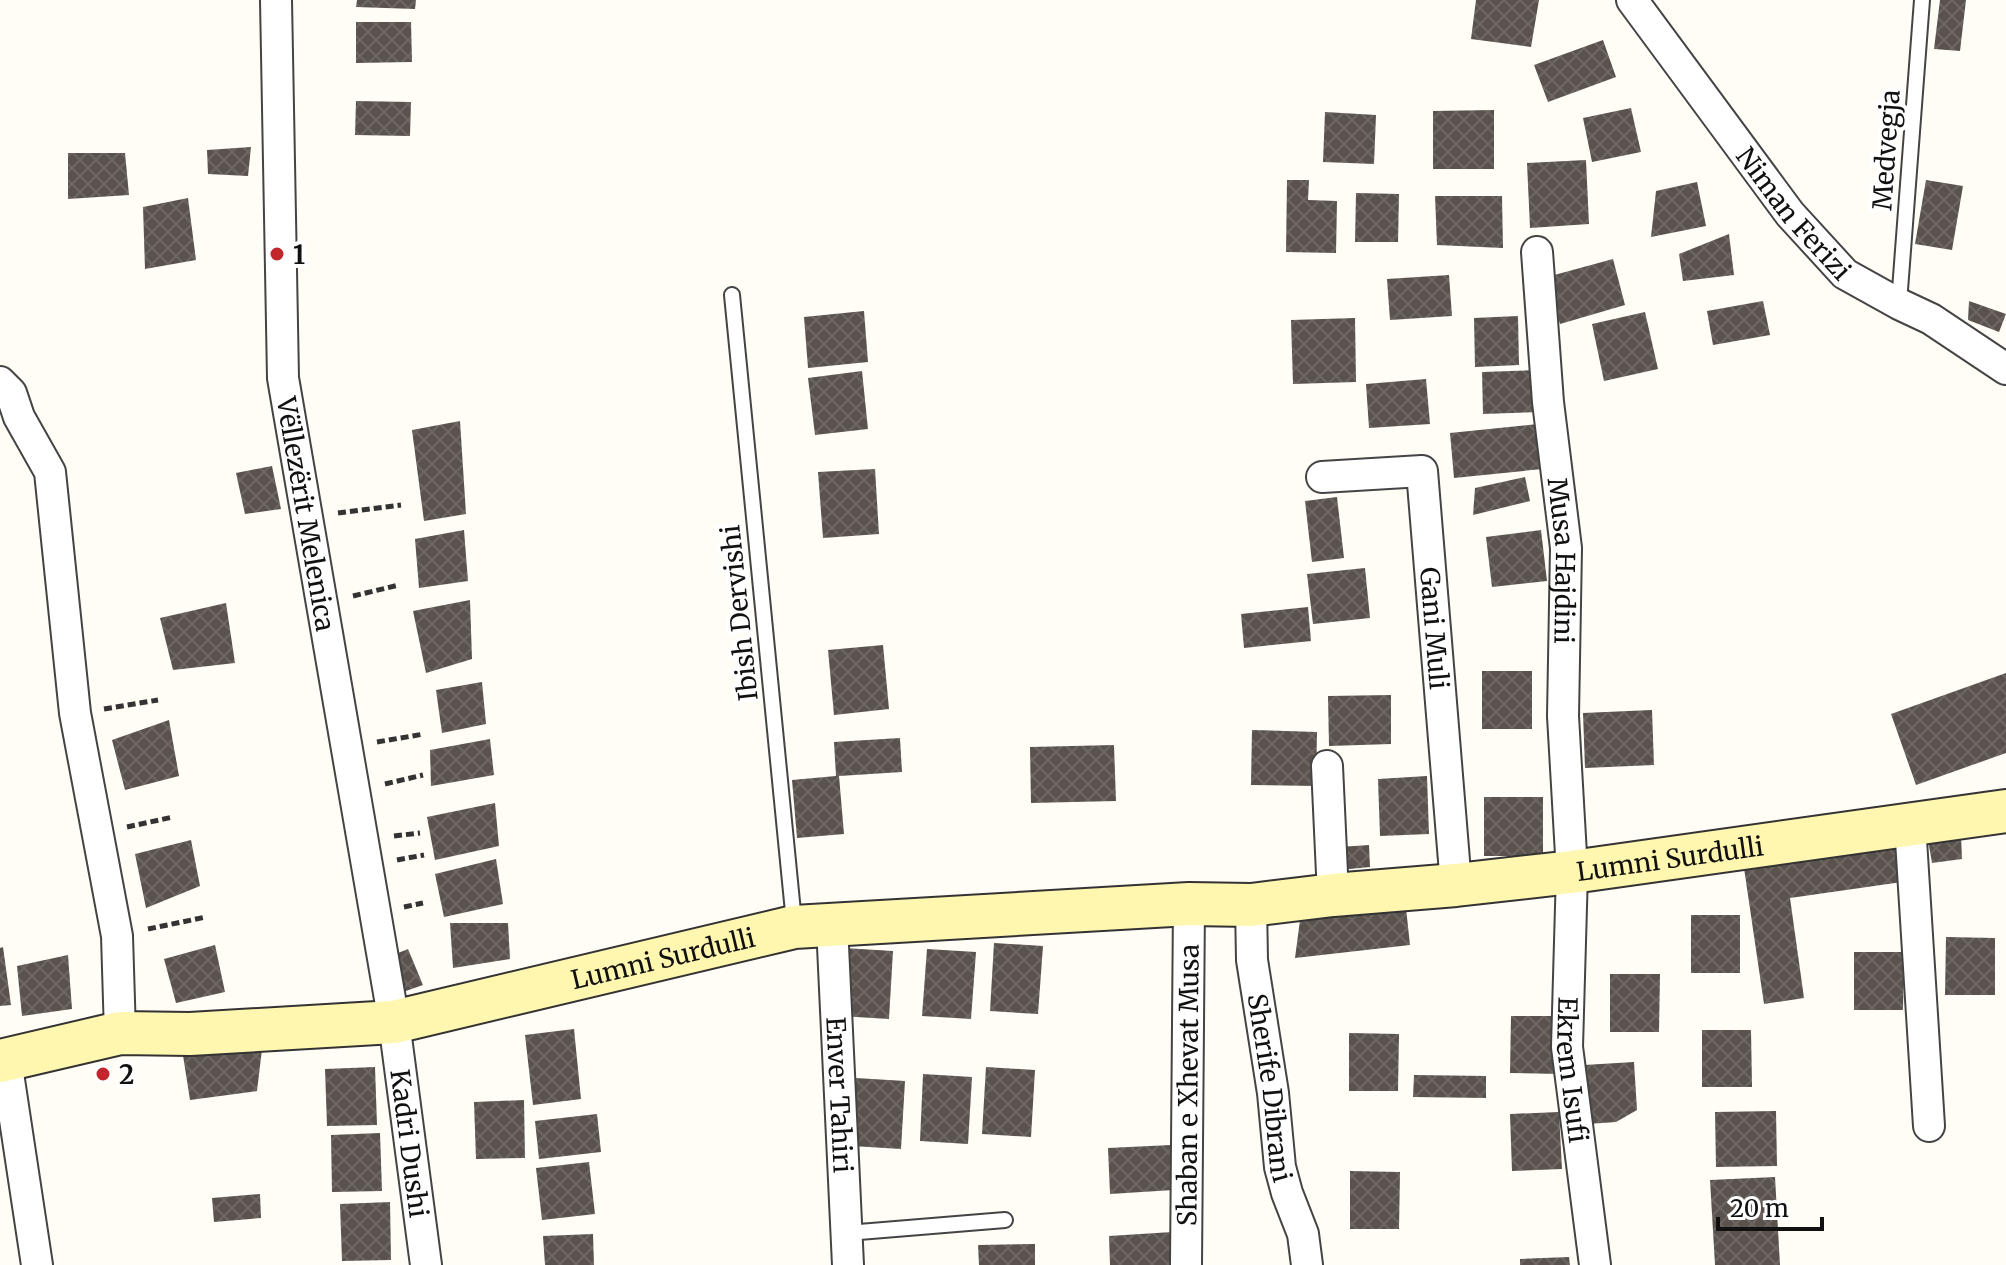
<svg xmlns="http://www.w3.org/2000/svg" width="2006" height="1265" font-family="Merriweather,serif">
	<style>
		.building { fill: url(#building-cross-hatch) }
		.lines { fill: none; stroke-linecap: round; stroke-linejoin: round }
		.lane-casing { stroke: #444; stroke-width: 18 }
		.street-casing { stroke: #444; stroke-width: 34 }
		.secondary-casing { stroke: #333; stroke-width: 46 }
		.path { stroke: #333; stroke-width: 5; stroke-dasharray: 8 4; stroke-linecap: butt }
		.lane { stroke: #fff; stroke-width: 14 }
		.street { stroke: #fff; stroke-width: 30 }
		.secondary { stroke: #fff6b0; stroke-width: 42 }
		.poi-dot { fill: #c4262e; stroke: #fff; stroke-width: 3 }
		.labels { text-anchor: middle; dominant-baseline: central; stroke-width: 8; stroke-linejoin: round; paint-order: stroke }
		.street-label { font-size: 26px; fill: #111; stroke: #fff }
		.poi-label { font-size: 26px; font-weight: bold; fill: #111; stroke: #fff; text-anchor: start }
	</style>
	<defs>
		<pattern id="building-cross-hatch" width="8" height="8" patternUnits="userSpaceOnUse" patternTransform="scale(2)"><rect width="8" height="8" fill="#5a524d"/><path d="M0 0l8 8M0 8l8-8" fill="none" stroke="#6d6662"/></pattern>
	</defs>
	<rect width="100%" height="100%" fill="#fffdf5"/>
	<path class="building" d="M357,0H416L415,9L356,7Z
		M1476,0H1539L1531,47L1471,39Z
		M1940,0H1966L1960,51L1934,49Z
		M356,22H411L412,62L356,63Z
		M1603,40L1616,77L1548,102L1534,65Z
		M356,101L411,102L410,136L355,135Z
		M1631,108L1641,152L1592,162L1583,118Z
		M1494,110V169H1433V111Z
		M1325,112L1376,115L1374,164L1323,162Z
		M251,147L248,176L208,174L207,150Z
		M68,153H125L129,195L68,199Z
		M1586,160L1589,224L1530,228L1527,163Z
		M1287,180H1309L1308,200L1337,201L1336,253L1286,252Z
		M1926,180L1963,186L1952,250L1915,244Z
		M1697,182L1706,226L1651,237L1656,191Z
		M1356,193L1399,194L1398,242H1355Z
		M1435,196H1502L1503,248L1437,245Z
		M188,198L196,260L145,269L143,207Z
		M1729,234L1734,275L1683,281L1679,254Z
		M1613,259L1625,305L1560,324L1547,277Z
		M1449,275L1452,316L1390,320L1387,279Z
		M1763,301L1770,335L1713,345L1707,311Z
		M1969,301L2006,314L1999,332L1968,320Z
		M864,311L868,362L808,368L804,317Z
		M1645,312L1658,369L1604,381L1592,324Z
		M1518,316L1519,365L1475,367L1474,318Z
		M1355,318L1356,382L1293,384L1291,320Z
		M1538,370L1539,412L1483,414L1482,372Z
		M862,371L868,429L815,435L808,378Z
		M1426,379L1430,424L1369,428L1366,384Z
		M460,421L466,514L424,521L412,430Z
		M1538,424L1542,469L1454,478L1450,433Z
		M272,466L281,509L245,514L236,473Z
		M875,469L879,534L823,538L818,472Z
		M1525,477L1530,501L1473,515L1475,488Z
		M1337,497L1344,558L1312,562L1305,501Z
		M464,530L468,581L419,588L415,539Z
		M1541,530L1547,581L1492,587L1486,537Z
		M1365,568L1370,618L1313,624L1307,574Z
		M470,600L472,659L426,673L413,611Z
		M226,603L235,663L173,670L160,618Z
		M1308,607L1311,641L1244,648L1241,614Z
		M883,645L889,709L834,715L828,650Z
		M1482,671H1532V729H1482Z
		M2006,673V753L1916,785L1891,714Z
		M482,682L486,724L442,733L436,690Z
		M1391,695V744L1329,746L1328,696Z
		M1652,710L1654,765L1585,768L1583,713Z
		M169,720L179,776L125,790L112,740Z
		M1252,730L1317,732L1316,786L1251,785Z
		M900,738L902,772L839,776L844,834L797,838L792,780L836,776L834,742Z
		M490,739L494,775L431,786L430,750Z
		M1114,745L1116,801L1031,803L1030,747Z
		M1427,776L1429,834L1380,836L1378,779Z
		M1484,797H1543V856H1484Z
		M495,803L499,846L435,860L427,817Z
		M1961,836L1962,859L1932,863L1928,840Z
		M191,840L200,886L146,908L135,854Z
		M1369,845L1370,867L1340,870L1339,847Z
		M1897,846L1902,882L1790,898L1804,998L1764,1004L1744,868Z
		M496,859L503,904L444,917L435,874Z
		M1406,908L1410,945L1295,958L1300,920Z
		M1691,915H1740V973H1691Z
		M450,923H508L510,959L453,968Z
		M1946,937L1995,938V995H1945Z
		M994,943L1043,946L1038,1014L990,1011Z
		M215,945L225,992L176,1003L164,959Z
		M3,947L11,1005L0,1006V948Z
		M844,948L893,951L889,1019L840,1016Z
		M408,949L423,985L403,992L393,955Z
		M927,949L976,952L971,1019L922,1016Z
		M1854,952H1904L1903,1010H1854Z
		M68,955L72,1009L22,1016L17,966Z
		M1610,974H1660L1659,1032H1610Z
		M1511,1016H1561L1560,1074L1510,1073Z
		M574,1029L581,1099L533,1105L525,1035Z
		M1702,1030H1751L1752,1087H1702Z
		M1349,1033L1399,1034L1398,1091H1349Z
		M263,1041L257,1091L190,1100L182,1049Z
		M1634,1062L1637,1110L1616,1122L1588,1124L1584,1065Z
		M375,1067L377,1125L327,1126L325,1069Z
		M986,1067L1035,1070L1031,1137L982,1134Z
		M923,1074L972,1077L968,1144L920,1141Z
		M1414,1075L1486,1076V1098L1413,1097Z
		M856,1078L905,1081L901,1149L852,1146Z
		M524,1100L525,1158L476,1159L474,1102Z
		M1776,1111L1777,1166L1716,1167L1715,1112Z
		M1559,1112L1562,1169L1512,1171L1510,1114Z
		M597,1114L601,1152L539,1159L535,1121Z
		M380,1133L382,1191L332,1192L331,1135Z
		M1171,1145L1173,1190L1110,1194L1108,1148Z
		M589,1162L595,1214L542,1220L536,1168Z
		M1350,1171L1400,1172L1399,1229H1350Z
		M1775,1177L1780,1265H1715L1710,1180Z
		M260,1194L261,1218L214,1222L212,1198Z
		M390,1202L391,1260L342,1261L340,1204Z
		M1172,1232L1174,1265H1110L1109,1236Z
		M593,1234L594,1265H545L543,1236Z
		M1035,1244V1265H979L978,1245Z
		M1569,1257L1570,1265H1520V1259Z"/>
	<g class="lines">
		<defs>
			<path id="lane" d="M732,295L794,922
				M1899,303L1922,0
				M847,1233L1005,1220"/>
			<g id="street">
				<path id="s1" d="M276,0L283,378L394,1022L426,1265"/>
				<path id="s2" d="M1632,0L1790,214L1845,274L1899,304L1931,319L2006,369"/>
				<path id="s3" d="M1537,252L1548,402L1566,548L1563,716L1572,872L1567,1047L1595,1265"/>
				<path d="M0,382L11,393L19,417L50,472L75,713L117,936L120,1033"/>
				<path id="s4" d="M1322,477L1422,471L1456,885"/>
				<path d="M1327,766L1333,895"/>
				<path d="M1910,824L1929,1126"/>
				<path id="s5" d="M1251,905L1252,960L1273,1093L1280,1167L1287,1193L1303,1234L1307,1265"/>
				<path id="s6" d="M832,925L848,1265"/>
				<path d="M6,1060L37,1265"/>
				<path id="s7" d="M1186,1265L1189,904"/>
			</g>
			<g id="secondary">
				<path id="s8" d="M0,1061L120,1033L190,1034L394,1022L794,927L1189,904L1251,905L1333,895L1456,885L1572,872L2006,811"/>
			</g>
		</defs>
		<use href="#lane" class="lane-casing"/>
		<use href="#street" class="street-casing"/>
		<use href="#secondary" class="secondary-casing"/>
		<path class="path" d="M338,513L401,505
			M353,596L399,585
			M104,709L158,700
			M377,742L424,734
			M385,784L423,775
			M127,827L173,817
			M394,836L420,833
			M397,860L424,855
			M404,907L423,903
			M148,929L206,917"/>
		<use href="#lane" class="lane"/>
		<use href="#street" class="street"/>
		<use href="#secondary" class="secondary"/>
	</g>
	<g class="poi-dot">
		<circle cx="277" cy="254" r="8"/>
		<circle cx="103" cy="1074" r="8"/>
	</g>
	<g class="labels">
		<g class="street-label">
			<text transform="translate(1886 150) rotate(-86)">Medvegja</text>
			<text stroke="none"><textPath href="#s2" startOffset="268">Niman Ferizi</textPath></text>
			<text stroke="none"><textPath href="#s1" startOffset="516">Vëllezërit Melenica</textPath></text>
			<text stroke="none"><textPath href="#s3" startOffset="310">Musa Hajdini</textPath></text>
			<text transform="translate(739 613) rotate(-96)">Ibish Dervishi</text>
			<text stroke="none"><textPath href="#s4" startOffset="258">Gani Muli</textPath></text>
			<text stroke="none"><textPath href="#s8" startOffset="1688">Lumni Surdulli</textPath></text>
			<text stroke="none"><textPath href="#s8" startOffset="674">Lumni Surdulli</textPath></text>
			<text stroke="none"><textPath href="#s3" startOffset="820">Ekrem Isufi</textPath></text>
			<text stroke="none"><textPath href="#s7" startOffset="180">Shaban e Xhevat Musa</textPath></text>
			<text stroke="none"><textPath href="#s5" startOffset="184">Sherife Dibrani</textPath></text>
			<text stroke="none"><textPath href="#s6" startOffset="170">Enver Tahiri</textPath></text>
			<text stroke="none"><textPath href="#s1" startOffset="1154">Kadri Dushi</textPath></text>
		</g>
		<g class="poi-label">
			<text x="293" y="254">1</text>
			<text x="119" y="1074">2</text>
		</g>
	</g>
	<path d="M1718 1217v12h104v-12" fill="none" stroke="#111111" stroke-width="4"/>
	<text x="1730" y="1217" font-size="24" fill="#111111" stroke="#ffffff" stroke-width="6" paint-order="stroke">20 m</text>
</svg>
